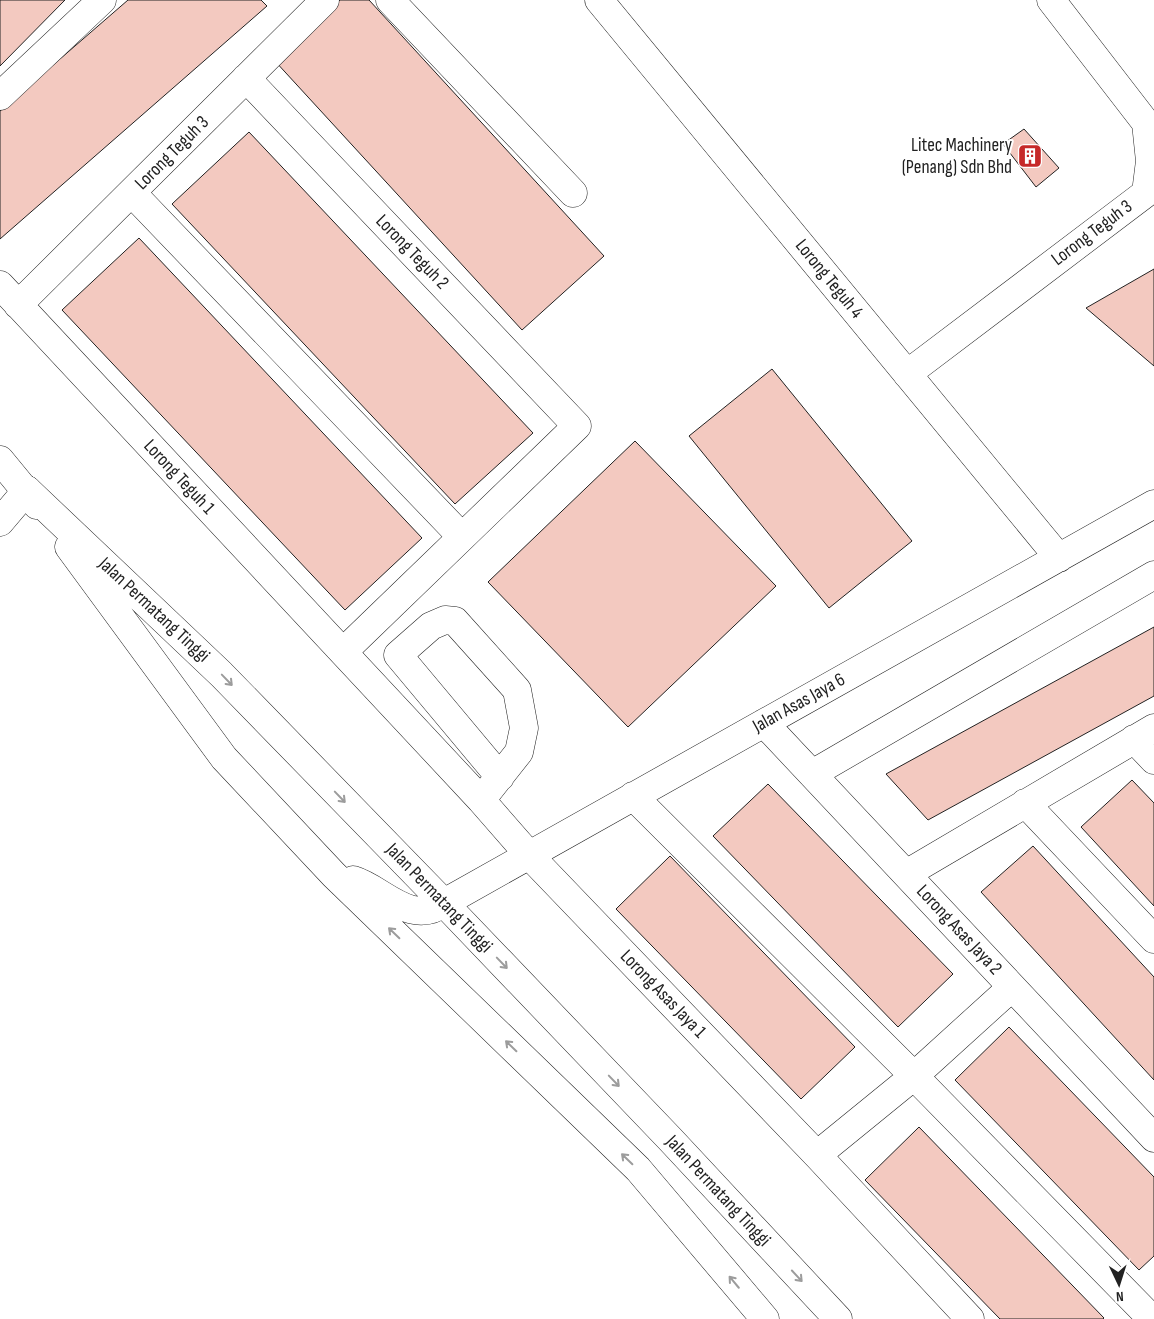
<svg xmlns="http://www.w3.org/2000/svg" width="1154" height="1319" font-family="'Sofia Sans Condensed',sans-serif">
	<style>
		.building { fill: #f3c9c0; stroke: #222 }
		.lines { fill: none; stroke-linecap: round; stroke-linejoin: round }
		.minor-casing { stroke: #222; stroke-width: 29 }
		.highway-casing { stroke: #222; stroke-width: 29 }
		.minor { stroke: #fff; stroke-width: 28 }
		.highway { stroke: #fff; stroke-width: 28 }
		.oneway { stroke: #9c9c9c }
		.labels { text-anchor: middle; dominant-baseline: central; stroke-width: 4; stroke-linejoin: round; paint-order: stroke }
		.poi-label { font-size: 19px; fill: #222; stroke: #fff; text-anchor: end }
		.street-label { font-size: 19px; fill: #222; stroke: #fff }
	</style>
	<rect width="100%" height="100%" fill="#fff"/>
	<path class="building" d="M0,0H65L0,66Z
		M128,0H261L267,6L0,239V111Z
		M340,0H369L604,256L522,330L274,60Z
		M1024,129L1059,168L1036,187L1003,144Z
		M249,132L533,433L455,504L172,204Z
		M139,238L422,538L345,610L62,310Z
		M1154,269V366L1086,308Z
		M772,369L912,541L829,608L689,436Z
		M635,441L776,586L628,727L488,582Z
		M1154,627V696L928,820L886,774Z
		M1132,780L1154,803V906L1081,827Z
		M768,784L953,974L898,1027L713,836Z
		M1033,846L1154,977V1080L981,892Z
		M670,856L855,1047L801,1099L616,909Z
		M1009,1027L1154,1177V1256L1139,1270L955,1080Z
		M919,1127L1104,1318L1103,1319H1000L865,1180Z"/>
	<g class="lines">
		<defs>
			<path id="minor" d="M390,0L573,193
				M599,0L1059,558
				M246,78L577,426L343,652
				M0,96L102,0
				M132,193L462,537
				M0,285L481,800L529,855L817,1155L970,1319
				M18,305L325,0
				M907,374L1146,193L1150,161L1146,123L1051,0
				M0,522L27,490
				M764,723L1154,1138
				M1134,739L1154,760
				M812,774L1154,575
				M633,796L914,1076L1152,1319
				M481,800L519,752L524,728L517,690L455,621L445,620L431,626L398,655L500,777
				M1025,803L1154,939
				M906,874L1154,728
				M444,903L1154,504
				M817,1155L914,1076L1012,987"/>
			<path id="highway" d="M0,460L37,505
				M27,490L221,674L444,903L670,1139L838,1319
				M69,547L224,758L334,875L638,1169L765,1319
				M353,880C383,889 410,927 444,903"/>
		</defs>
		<use href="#minor" class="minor-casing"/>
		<use href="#highway" class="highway-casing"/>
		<use href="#minor" class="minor"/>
		<use href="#highway" class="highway"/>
	</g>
	<defs><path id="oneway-shaft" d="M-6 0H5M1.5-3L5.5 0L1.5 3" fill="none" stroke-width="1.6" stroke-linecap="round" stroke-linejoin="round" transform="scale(1.25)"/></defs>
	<g class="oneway">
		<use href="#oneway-shaft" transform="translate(227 680) rotate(46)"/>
		<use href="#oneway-shaft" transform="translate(340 797) rotate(46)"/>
		<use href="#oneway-shaft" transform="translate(394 933) rotate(-136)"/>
		<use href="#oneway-shaft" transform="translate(502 963) rotate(46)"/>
		<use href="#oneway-shaft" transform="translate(511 1046) rotate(-136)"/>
		<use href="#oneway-shaft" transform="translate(614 1081) rotate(46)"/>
		<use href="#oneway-shaft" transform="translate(627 1159) rotate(-136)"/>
		<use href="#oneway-shaft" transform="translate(797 1276) rotate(47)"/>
		<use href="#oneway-shaft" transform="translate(734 1282) rotate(-130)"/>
	</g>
	<defs>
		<symbol id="building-square" viewBox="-11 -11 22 22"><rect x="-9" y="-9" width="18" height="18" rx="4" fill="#c62828" stroke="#fff"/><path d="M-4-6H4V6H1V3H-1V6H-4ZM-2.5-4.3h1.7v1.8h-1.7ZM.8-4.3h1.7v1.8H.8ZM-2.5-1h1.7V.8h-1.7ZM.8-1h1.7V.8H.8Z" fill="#fff"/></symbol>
	</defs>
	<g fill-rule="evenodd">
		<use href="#building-square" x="1016" y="142" width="28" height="28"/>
	</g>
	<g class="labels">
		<g class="poi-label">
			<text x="1012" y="145">Litec Machinery<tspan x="1012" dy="22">(Penang) Sdn Bhd</tspan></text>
		</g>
		<g class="street-label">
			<text transform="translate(172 153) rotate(-45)">Lorong Teguh 3</text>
			<text transform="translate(1092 233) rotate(-37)">Lorong Teguh 3</text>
			<text transform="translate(412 252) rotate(46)">Lorong Teguh 2</text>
			<text transform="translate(829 279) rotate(51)">Lorong Teguh 4</text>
			<text transform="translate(179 477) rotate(47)">Lorong Teguh 1</text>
			<text transform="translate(154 610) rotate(43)">Jalan Permatang Tinggi</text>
			<text transform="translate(799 703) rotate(-29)">Jalan Asas Jaya 6</text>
			<text transform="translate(439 898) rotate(46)">Jalan Permatang Tinggi</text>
			<text transform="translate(959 930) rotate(47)">Lorong Asas Jaya 2</text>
			<text transform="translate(663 994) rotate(46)">Lorong Asas Jaya 1</text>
			<text transform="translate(718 1191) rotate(47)">Jalan Permatang Tinggi</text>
		</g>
	</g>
	<g transform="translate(1119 1284) rotate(176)" stroke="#ffffff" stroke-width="4" paint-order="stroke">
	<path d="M0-4L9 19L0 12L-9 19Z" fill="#222222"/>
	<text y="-8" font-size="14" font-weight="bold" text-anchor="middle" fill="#222222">N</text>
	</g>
</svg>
